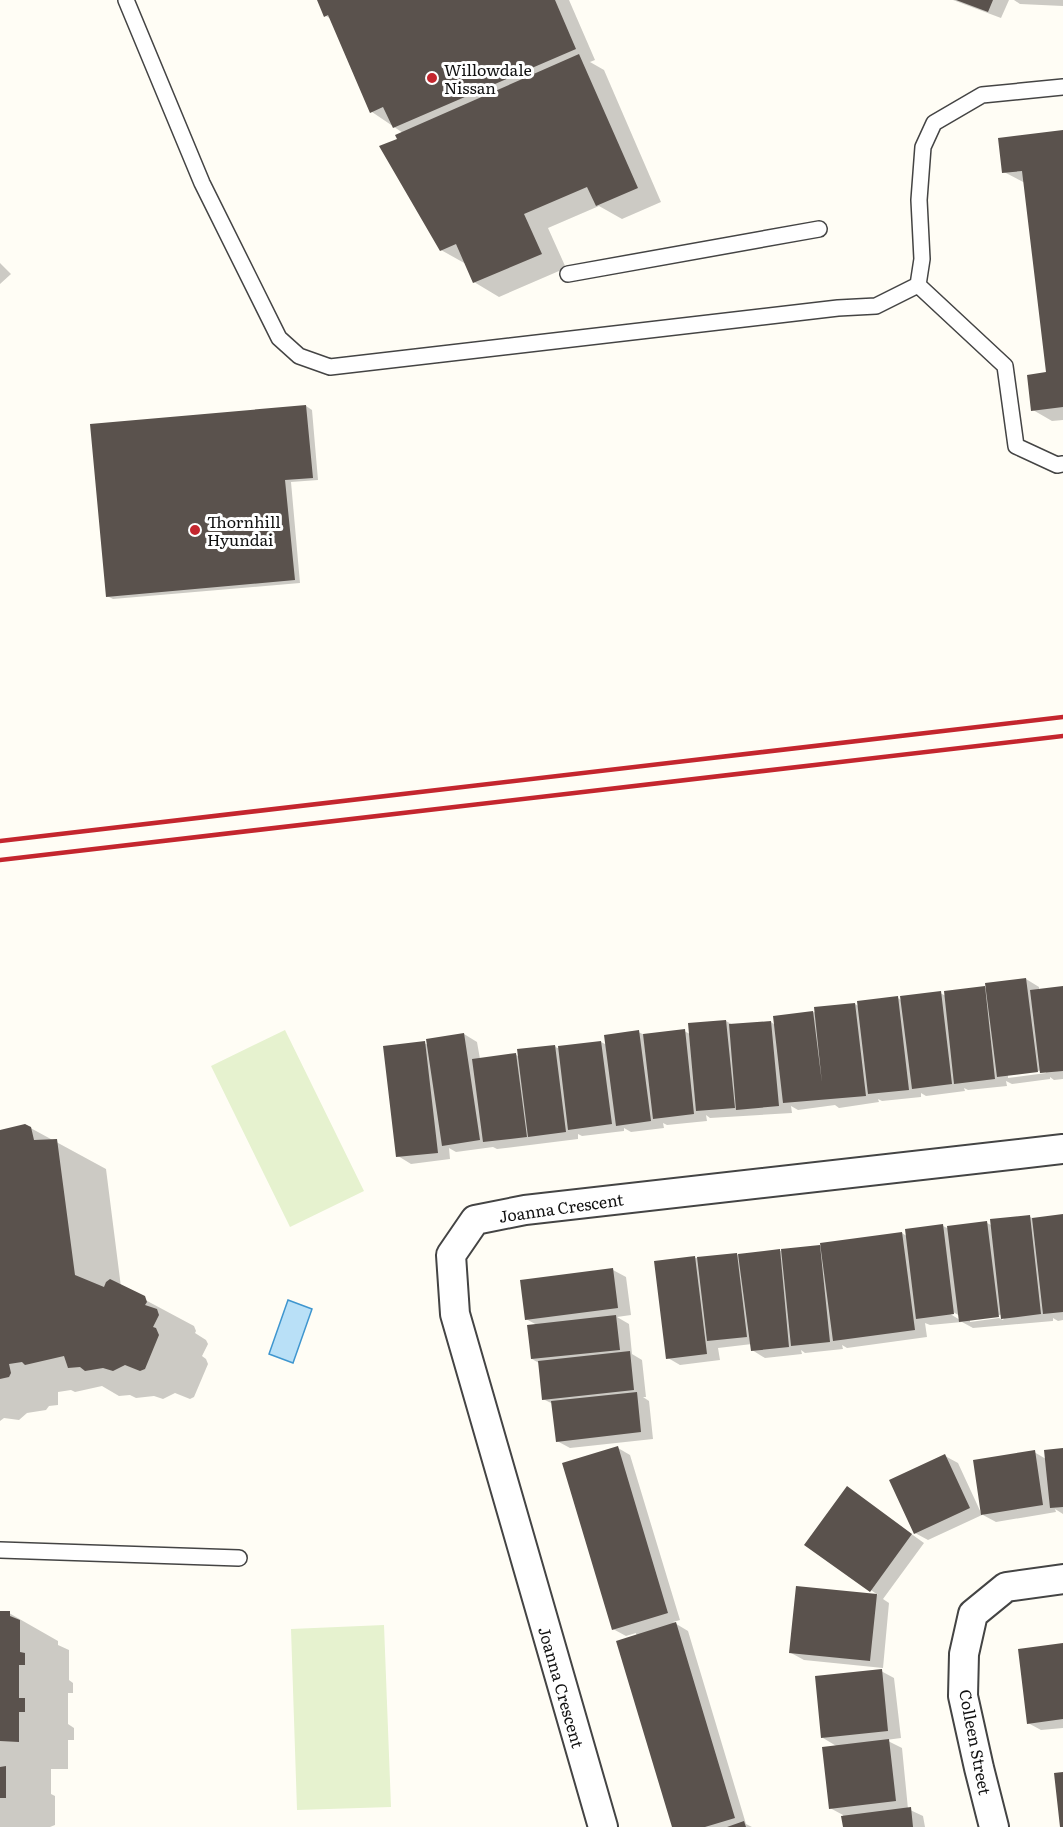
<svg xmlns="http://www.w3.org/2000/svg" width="1063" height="1827" font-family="Literata,serif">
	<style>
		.pitch { fill: #e6f2cf }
		.water { fill: #b9e0f7; stroke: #3f96cf; stroke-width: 1.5 }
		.shadow { fill: #0003; fill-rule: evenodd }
		.building { fill: #5a524d }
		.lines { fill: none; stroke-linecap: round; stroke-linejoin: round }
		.service-casing { stroke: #444; stroke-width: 18 }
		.minor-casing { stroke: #444; stroke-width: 32 }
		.service { stroke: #fff; stroke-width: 15 }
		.minor { stroke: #fff; stroke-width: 28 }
		.rail { stroke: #c4262e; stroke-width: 4.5 }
		.poi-dot { fill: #c4262e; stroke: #fff; stroke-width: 2 }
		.labels { text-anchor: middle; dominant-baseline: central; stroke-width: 6; stroke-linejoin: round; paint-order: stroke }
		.poi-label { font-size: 16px; fill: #111; stroke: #fff; text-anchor: start }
		.street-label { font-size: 16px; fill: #111; stroke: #fff }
	</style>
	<rect width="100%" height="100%" fill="#fffdf5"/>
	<path class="pitch" d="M285,1030L364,1191L290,1227L211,1066Z
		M384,1625L391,1807L297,1810L291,1629Z"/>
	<path class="water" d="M288,1300L312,1309L293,1363L269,1354Z"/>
	<path class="shadow" d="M319,0H569L595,60L590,62L604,70L661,202L622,219L599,206L548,228L566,268L499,297L474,282L466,264L441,250L399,139L403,133L372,112L331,19L326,16Z
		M953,0H1009L1001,18Z
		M1014,0H1063V6L1020,4Z
		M1063,131V420L1052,421L1033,410L1048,374L1025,183L1004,172Z
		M0,263L11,274L0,284Z
		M306,406L312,410L318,480L291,482L300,583L113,599L107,596Z
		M1026,979L1039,987V990L1063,987V1079L1054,1080L1050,1077V1079L1012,1084L1006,1081L1007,1086L968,1090L964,1088L965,1091L926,1096L921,1093V1097L882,1101L878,1099L879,1102L839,1108L835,1105L798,1110L791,1106L792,1113L710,1118L706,1115L707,1121L667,1125L663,1123L664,1128L631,1132L624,1128V1131L582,1136L578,1134V1139L497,1149L493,1147L456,1152L449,1148L450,1159L411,1164L398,1156L424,1043L428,1045L464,1034L477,1042L480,1059L515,1054L519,1057L555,1046L557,1048L601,1042L607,1045L638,1032L645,1035L684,1031L690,1034L726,1021L733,1025L771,1022L775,1025L774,1017L816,1012L815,1009L855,1004L860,1007L898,998L902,1001L940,993L946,996V992L987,988ZM1045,1070L1046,1073L1008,1078V1075Z
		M25,1125L106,1169L121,1287L194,1326L196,1331L195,1333L206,1340L208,1344L202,1356L206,1359L208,1364L194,1397L190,1399L175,1393L163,1399L154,1396L136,1398L130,1395L119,1396L102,1386L75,1392L71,1390L58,1392V1405L49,1406L46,1410L27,1413L19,1420L4,1418L0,1421V1131Z
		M1063,1215V1320L1058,1321L1053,1318V1321L973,1328L962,1322L930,1325L925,1323L927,1337L847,1348L842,1345L843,1349L805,1353L801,1350L802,1354L765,1358L752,1350V1344L718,1348L720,1360L680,1365L668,1358L656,1262L736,1254L740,1256L822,1246L902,1233L908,1237L943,1226L947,1228L987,1223L993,1226L1030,1217L1034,1219ZM948,1309L960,1316V1320L947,1312ZM993,1312L999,1315L1006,1314L1003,1320L999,1318L970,1322V1319Z
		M613,1270L626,1277L631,1315L617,1317L629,1324L632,1354L642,1360L646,1397H643L649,1401L653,1439L570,1448L557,1441L553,1404L543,1399L539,1363L532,1359L537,1325L526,1319Z
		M618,1448L630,1455L680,1620L673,1622L688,1631L746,1824L752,1827H674L636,1633L626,1636L613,1629Z
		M1063,1449V1514L1055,1509L1056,1512L996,1522L983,1515L1034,1452L1046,1459Z
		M945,1456L958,1463L982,1515L928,1540L915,1533Z
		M847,1488L924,1543L883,1599L889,1603L883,1668L804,1660L791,1653L797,1587L878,1595L806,1545Z
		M0,1613H9L58,1641V1645L69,1650V1680L73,1683V1693H68V1724L74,1728V1740H68V1769H51V1794L55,1796V1825L50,1827H0Z
		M1063,1645V1728L1041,1730L1028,1723Z
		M881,1671L894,1678L901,1738L886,1740L902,1748L908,1809L923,1816L925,1827H844L843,1815L830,1808L838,1747L823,1738Z"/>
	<path class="building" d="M317,0H555L576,49L393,128L383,107L370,113L328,15L324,17Z
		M956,0H993L988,12Z
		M579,54L638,188L596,206L587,187L524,214L542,254L473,283L456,244L440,251L379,146L397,139L395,135Z
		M1063,130V407L1031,411L1027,375L1046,372L1022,171L1002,173L998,138Z
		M306,405L313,478L285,480L295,580L106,597L90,424Z
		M1026,978L1038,1072L997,1077L985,983Z
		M985,986L995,1079L954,1084L944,991Z
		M1063,986V1071L1040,1073L1030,990Z
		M941,991L952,1084L912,1089L900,996Z
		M898,996L909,1090L868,1094L857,1001Z
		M855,1003L866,1096L783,1103L773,1016L813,1011L822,1083L814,1007Z
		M726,1020L735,1108L696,1111L688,1023Z
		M771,1021L779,1106L736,1110L729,1024Z
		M685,1029L694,1114L653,1119L643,1034Z
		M639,1030L651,1121L616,1126L604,1035Z
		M464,1033L480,1140L442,1146L426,1039Z
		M425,1041L438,1153L396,1157L383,1046Z
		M601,1041L612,1124L568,1130L558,1046Z
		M555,1045L566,1132L528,1137L517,1049Z
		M516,1053L527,1137L483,1142L472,1059Z
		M25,1124L31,1127L34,1140L57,1139L75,1275L104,1287L106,1282L110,1279L145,1296L147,1302L145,1305L157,1309L159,1315L153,1327L156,1328L159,1335L145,1369L140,1371L125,1365L113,1371L103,1368L85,1371L80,1367L68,1368L64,1356L25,1365L22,1362L9,1364L11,1373L9,1377L0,1379V1130Z
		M1063,1214V1312L1043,1314L1032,1218Z
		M1030,1215L1041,1314L1001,1319L990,1219Z
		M987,1221L999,1317L959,1322L947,1226Z
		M943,1224L954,1314L916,1319L905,1229Z
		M902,1232L915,1330L833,1341L820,1243Z
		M820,1245L830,1342L791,1346L781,1249Z
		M780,1249L789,1347L751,1351L738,1254Z
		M737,1253L747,1337L707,1341L697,1257Z
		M695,1256L707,1354L666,1359L654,1261Z
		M613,1268L618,1308L525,1320L520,1280Z
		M616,1315L620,1350L531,1359L527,1325Z
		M630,1351L634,1390L542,1400L538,1361Z
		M637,1392L641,1432L556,1442L551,1401Z
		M618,1446L668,1613L612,1630L562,1463Z
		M1063,1448V1507L1050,1508L1044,1450Z
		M1035,1450L1043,1505L981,1515L973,1460Z
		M945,1454L970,1508L914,1534L889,1480Z
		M847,1486L912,1534L870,1592L804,1545Z
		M796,1586L877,1594L870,1661L789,1653Z
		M0,1611H10V1616L20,1620V1652L25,1653V1665H19V1698H25V1712H19V1742L0,1741Z
		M676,1622L735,1818L705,1827H672L616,1641Z
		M1063,1643V1719L1027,1724L1018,1649Z
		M882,1669L888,1731L821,1738L815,1676Z
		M889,1739L896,1801L829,1809L822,1747Z
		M6,1766V1798H0V1767Z
		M1063,1772V1827H1060L1054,1773Z
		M911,1807L913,1827H843L841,1816Z
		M744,1821L746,1827H727Z"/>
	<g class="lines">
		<defs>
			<path id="service" d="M126,0L202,183L279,338L299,356L330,367L838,308L876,306L918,285L922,259L919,200L923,147L934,123L982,95L1063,87
				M568,274L819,229
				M918,285L1005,366L1016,446L1057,465L1063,464
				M0,1550L239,1558"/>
			<path id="minor" d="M603,1827L455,1314L451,1255L475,1220L525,1210L1063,1149
				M994,1827L979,1768L963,1696L964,1654L973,1614L1006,1587L1063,1579"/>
		</defs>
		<use href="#service" class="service-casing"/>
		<use href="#minor" class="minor-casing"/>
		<use href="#service" class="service"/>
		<use href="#minor" class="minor"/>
		<path class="rail" d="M0,841L1063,717
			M0,860L1063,736"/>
	</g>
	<g class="poi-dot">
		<circle cx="432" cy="78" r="6"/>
		<circle cx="195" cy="530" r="6"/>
	</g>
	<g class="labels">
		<g class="poi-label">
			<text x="444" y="69">Willowdale<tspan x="444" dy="18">Nissan</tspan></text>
			<text x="207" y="521">Thornhill<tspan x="207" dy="18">Hyundai</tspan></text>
		</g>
		<g class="street-label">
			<text transform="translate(561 1207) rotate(-8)">Joanna Crescent</text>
			<text transform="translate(562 1687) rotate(74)">Joanna Crescent</text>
			<text transform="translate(976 1742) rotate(79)">Colleen Street</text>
		</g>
	</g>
</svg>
